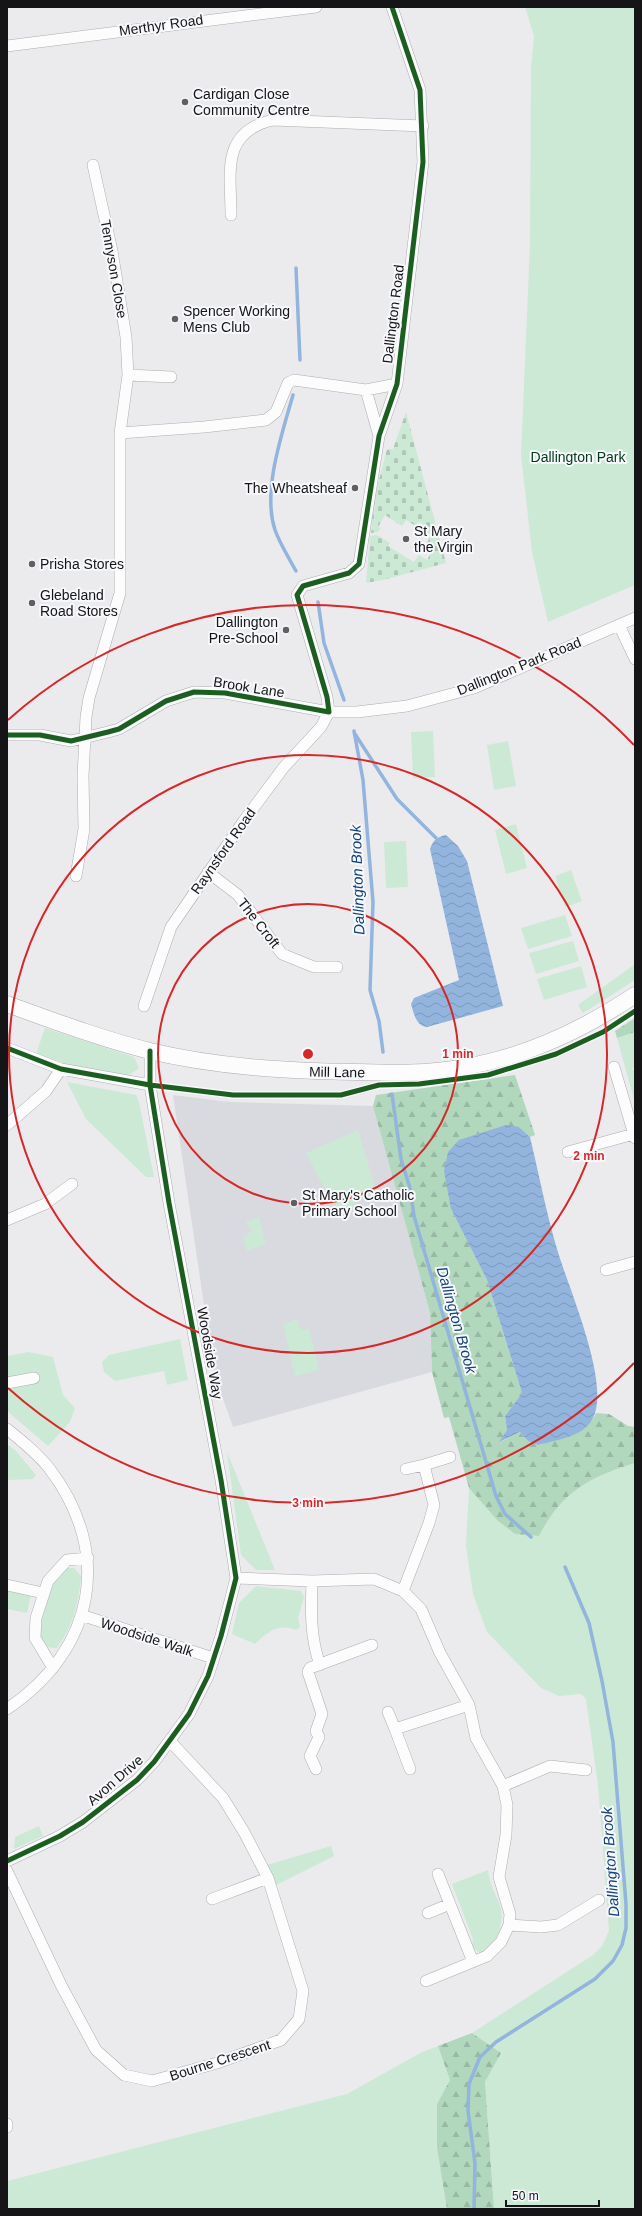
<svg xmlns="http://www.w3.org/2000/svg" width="642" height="2216" font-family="Arial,sans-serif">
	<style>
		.built { fill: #d9d9e0 }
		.green { fill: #cce9d5 }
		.forest { fill: url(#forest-firs) }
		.cemetery { fill: url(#cemetery-stones) }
		.water { fill: url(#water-waves) }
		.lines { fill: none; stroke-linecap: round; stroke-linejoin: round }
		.stream { stroke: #92b4dd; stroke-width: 3.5 }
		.street-casing { stroke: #adadb0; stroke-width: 12 }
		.secondary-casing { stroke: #adadb0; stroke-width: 17 }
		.street { stroke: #fcfcfc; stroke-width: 11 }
		.secondary { stroke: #fcfcfc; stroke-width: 16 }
		.cycleway-casing { stroke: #f7f8fc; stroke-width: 8 }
		.cycleway { stroke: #1b5e20; stroke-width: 5 }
		.ring { fill: none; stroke: #d62828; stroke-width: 2 }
		.poi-dot { fill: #606062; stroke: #f7f8fc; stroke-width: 1.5 }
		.labels { text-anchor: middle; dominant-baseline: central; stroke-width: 4; stroke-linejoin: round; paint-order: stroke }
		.street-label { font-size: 14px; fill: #151517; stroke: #f7f8fc }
		.poi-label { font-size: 14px; fill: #151517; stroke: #f7f8fc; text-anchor: start }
		.park-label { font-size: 14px; fill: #02391a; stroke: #f7f8fc }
		.water-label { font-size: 15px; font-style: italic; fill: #134379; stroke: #f7f8fc }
		.centre { fill: #d62828; stroke: #f7f8fc; stroke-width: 2 }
		.ring-label { font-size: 12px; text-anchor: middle; font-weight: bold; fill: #d62828; stroke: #f7f8fc; stroke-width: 4; stroke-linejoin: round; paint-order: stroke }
	</style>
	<defs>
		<pattern id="forest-firs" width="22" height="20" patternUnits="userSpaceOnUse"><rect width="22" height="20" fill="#b1d7bd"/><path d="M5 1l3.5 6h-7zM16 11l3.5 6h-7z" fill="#97b8a2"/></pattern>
		<pattern id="cemetery-stones" width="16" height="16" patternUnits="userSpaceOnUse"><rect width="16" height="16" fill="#cce9d5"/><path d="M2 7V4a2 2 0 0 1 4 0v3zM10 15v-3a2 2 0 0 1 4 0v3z" fill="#aec7b6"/></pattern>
		<pattern id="water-waves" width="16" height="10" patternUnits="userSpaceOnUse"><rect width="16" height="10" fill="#92b4dd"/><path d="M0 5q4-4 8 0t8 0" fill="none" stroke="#7d9abd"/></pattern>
	</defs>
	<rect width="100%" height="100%" fill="#ebebee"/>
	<path class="built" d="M173,1095L230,1102L373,1106L430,1313L432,1372L233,1427L214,1373Z"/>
	<path class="green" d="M525,7H635V585L548,622L532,552L521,455L530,243L531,68L534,36Z
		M433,731L435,777L413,778L411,732Z
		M508,741L516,786L494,790L487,745Z
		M516,824L527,868L506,874L495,830Z
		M406,841L408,887L386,888L384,842Z
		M571,870L582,901L565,907L555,876Z
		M565,915L572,936L528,949L521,928Z
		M573,941L579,961L536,974L529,953Z
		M635,964V980L583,1013L578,1005Z
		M581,966L587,987L544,1000L537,979Z
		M45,1028L134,1057L139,1068L129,1075L79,1068L36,1054Z
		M635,1032V1067L632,1068L635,1072V1103L617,1038Z
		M67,1082L136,1095L139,1102L154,1177H146L86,1119Z
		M358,1130L376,1190L338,1214L306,1153Z
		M259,1217L266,1244L247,1251L243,1238L251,1231L246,1222Z
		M298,1319L301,1330L309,1329L319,1370L295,1376L283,1324Z
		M180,1339L188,1380L167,1385L164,1371L115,1381L104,1372L102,1362L109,1355Z
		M29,1352L53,1357L63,1395L75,1408L70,1422L48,1446L7,1411V1356Z
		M7,1444L16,1451L36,1475L33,1479L7,1480Z
		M227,1452L275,1570H256L241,1555Z
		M635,1463V2209H494L485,2082L501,2053L472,2033L593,1955L602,1946L609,1931L598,1785L586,1699L581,1694L559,1696L541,1688L487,1632L473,1594L466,1546L469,1488L498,1521L515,1534L539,1536C562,1492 589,1477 635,1463Z
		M66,1568H74L81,1576C79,1602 73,1626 57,1648C29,1651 43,1605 49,1590C53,1581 59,1575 66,1568Z
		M256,1586L301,1591L304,1597L298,1618L300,1627L296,1630C279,1623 267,1632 255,1644L232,1634L239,1603Z
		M7,1588L31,1594L27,1613L7,1609Z
		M39,1826L43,1836L14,1849L15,1837Z
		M331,1846L334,1856L276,1885L267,1865Z
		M488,1870C492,1902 511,1903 496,1939C493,1947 488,1952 480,1953L472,1947L473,1939L452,1884Z
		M438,2046L450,2080L437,2104V2148L447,2209H7V2181L347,2094L422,2052Z"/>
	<path class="forest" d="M635,1018V1032L617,1038L615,1031Z
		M515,1075L535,1135L530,1137L519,1127L451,1209L487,1280L522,1393L505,1416L507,1430L500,1442L520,1432L528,1441L538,1445C560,1438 586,1436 596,1413L609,1414L628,1426L635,1427V1463C589,1477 562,1492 539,1536L515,1534L498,1521L469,1488L449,1417L444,1418L432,1372L430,1313L373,1106L376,1095Z
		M472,2033L501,2053L485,2082L494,2209H447L437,2148V2104L450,2080L438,2046Z"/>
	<path class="cemetery" d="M406,412L446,563L383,580L366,583L370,536L377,535L390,543L388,546L414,562L419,555L427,560L434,548L427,543L431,535L423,529L425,526L419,522L416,526L406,520L402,526L385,515L378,527L381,528L378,532L371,533L374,499L387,449H393Z"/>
	<path class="water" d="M446,835L458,846L467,861L503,1006L427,1027C416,1026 414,1014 411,1004L414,998L459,980L430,849C433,841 436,837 446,835Z
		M506,1125L519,1127L530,1137C539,1174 546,1212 557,1249C568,1287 611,1383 593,1418C584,1437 556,1440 538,1445L528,1441L520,1432L499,1442L507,1430L505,1416L522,1393L487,1280L451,1209L444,1171L448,1152L459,1140Z"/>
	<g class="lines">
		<path class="stream" d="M296,268L300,360
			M293,395C282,434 262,491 275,530C280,544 289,558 296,571
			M318,602L324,643L344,700
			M354,731L363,780L373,902L370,990L379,1021L383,1052
			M355,734L397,799L436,838
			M392,1094L401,1159L410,1188L414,1216L496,1496L505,1514L531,1537
			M474,2209L475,2163L468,2111L469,2084L480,2057L496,2042L595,1979L613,1961L622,1945L626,1928V1904L613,1742L602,1681L589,1623L565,1567"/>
		<defs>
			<path id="street" d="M7,46L316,7
				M231,215C231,173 220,132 273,120L423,126
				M128,375L171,377
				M366,390L379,436
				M120,433L204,427L266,420L276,412L288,383L294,380L366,390L397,384
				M619,625L635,659
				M329,712L327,697L297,595L303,586L349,573L359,564L379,436L397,384L423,162L420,90L392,7
				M7,735H40L71,741L108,732L119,729L166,701L194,692L225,693L329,712H357L407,706L474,688L635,618
				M208,872L238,895L282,954L314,967H337
				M76,876L84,829L83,776L86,717L89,698L120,593V433L128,375L126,337L112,251L93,165
				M144,1006L171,927L243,822L284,767L321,727L329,712
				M7,1048L61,1069L150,1085
				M614,1067L635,1138
				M7,1125L46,1091L61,1069
				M568,1152L634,1134
				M7,1220L45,1204L72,1184
				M606,1270L635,1262
				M7,1383L34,1378
				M7,1429C22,1441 37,1453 49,1468C114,1553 95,1650 7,1709
				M406,1469L424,1465
				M236,1578L312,1581L374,1579L403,1591L421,1609L440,1653L469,1705L476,1738L503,1786L507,1805L506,1835L499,1877L510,1914L509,1925L501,1942L487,1956L426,1981
				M312,1581C311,1609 310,1637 320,1665
				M7,1585L43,1593
				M403,1591L429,1523L434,1505L424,1465L450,1457
				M81,1615L213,1658
				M53,1668L35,1638L36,1618L48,1581L67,1560L88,1558
				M388,1712L395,1729
				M316,1769L310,1756L319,1737L316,1731L322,1714L308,1672L310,1668L372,1645
				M410,1769L395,1729L469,1705
				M503,1786L550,1766L586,1770
				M7,1861L60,1836L83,1822L137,1780L154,1762L189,1714L208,1676L221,1636L236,1578L221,1480L169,1203L150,1085V1051
				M7,1871L61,1985L96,2050L124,2075L152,2081L217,2063L281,2040L299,2019L303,1991L268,1878L244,1832L223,1798L170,1741
				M438,1874L473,1962
				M212,1899L268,1878
				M428,1913L450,1904
				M509,1925L541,1927L558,1925L599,1900
				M7,2124V2127"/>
			<path id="secondary" d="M7,1004C54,1021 102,1039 150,1051C217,1067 287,1071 356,1072C392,1073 429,1074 464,1067C525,1057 584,1029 635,995"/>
		</defs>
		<use href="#street" class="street-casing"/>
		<use href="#secondary" class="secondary-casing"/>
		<use href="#street" class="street"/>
		<use href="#secondary" class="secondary"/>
		<defs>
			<path id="cycleway" d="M7,735H40L71,741L108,732L119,729L166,701L194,692L225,693L329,712L327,697L297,595L303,586L349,573L359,564L379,436L397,384L423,162L420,90L392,7
				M7,1048L61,1069L150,1085L233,1095H341L379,1085L419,1084L488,1075L556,1054L603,1032L635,1011
				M7,1861L60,1836L83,1822L137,1780L154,1762L189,1714L208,1676L221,1636L236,1578L221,1480L169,1203L150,1085V1051"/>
		</defs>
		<use href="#cycleway" class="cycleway-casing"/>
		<use href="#cycleway" class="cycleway"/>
	</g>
	<g class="ring">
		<circle cx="308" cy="1054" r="150"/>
		<circle cx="308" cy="1054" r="299"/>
		<path d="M634 1363A449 449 0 0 1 8 1388M8 720A449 449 0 0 1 634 745"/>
	</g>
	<g class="poi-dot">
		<circle cx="185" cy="102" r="4"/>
		<circle cx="175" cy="319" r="4"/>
		<circle cx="355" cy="488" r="4"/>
		<circle cx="406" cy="539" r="4"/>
		<circle cx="32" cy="564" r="4"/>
		<circle cx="32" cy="603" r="4"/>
		<circle cx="286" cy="630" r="4"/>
		<circle cx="294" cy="1203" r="4"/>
	</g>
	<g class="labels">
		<g class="street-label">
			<text transform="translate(161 25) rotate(-8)">Merthyr Road</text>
			<text transform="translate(114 269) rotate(80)">Tennyson Close</text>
			<text transform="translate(393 314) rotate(-83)">Dallington Road</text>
			<text transform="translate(519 666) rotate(-22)">Dallington Park Road</text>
			<text transform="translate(249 687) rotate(9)">Brook Lane</text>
			<text transform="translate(223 851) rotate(-55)">Raynsford Road</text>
			<text transform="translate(259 923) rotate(52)">The Croft</text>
			<text transform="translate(337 1072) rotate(1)">Mill Lane</text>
			<text transform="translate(210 1353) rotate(80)">Woodside Way</text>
			<text transform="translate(147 1637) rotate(18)">Woodside Walk</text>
			<text transform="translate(115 1780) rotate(-41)">Avon Drive</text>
			<text transform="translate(220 2060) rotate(-18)">Bourne Crescent</text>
		</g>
		<g class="poi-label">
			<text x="193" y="94">Cardigan Close<tspan x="193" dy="16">Community Centre</tspan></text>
			<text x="183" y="311">Spencer Working<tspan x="183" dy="16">Mens Club</tspan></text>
			<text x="347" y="488" text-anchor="end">The Wheatsheaf</text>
			<text x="414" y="531">St Mary<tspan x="414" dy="16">the Virgin</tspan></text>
			<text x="40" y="564">Prisha Stores</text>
			<text x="40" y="595">Glebeland<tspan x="40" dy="16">Road Stores</tspan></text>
			<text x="278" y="622" text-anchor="end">Dallington<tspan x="278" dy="16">Pre-School</tspan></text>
			<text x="302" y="1195">St Mary's Catholic<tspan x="302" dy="16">Primary School</tspan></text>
		</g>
		<g class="park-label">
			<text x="578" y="457">Dallington Park</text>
		</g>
		<g class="water-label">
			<text transform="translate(357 880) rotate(-92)">Dallington Brook</text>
			<text transform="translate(457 1320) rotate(74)">Dallington Brook</text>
			<text transform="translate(610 1862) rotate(-94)">Dallington Brook</text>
		</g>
	</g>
	<circle cx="308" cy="1054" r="6" class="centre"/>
	<g class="ring-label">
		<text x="458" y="1058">1 min</text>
		<text x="589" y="1160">2 min</text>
		<text x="308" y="1507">3 min</text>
	</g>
	<rect width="642" height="2216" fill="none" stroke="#151517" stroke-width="16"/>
	<path d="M506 2200v6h93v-6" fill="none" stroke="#151517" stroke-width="2"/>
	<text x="512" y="2200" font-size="12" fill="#151517" stroke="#f7f8fc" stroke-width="3" paint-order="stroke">50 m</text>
</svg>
